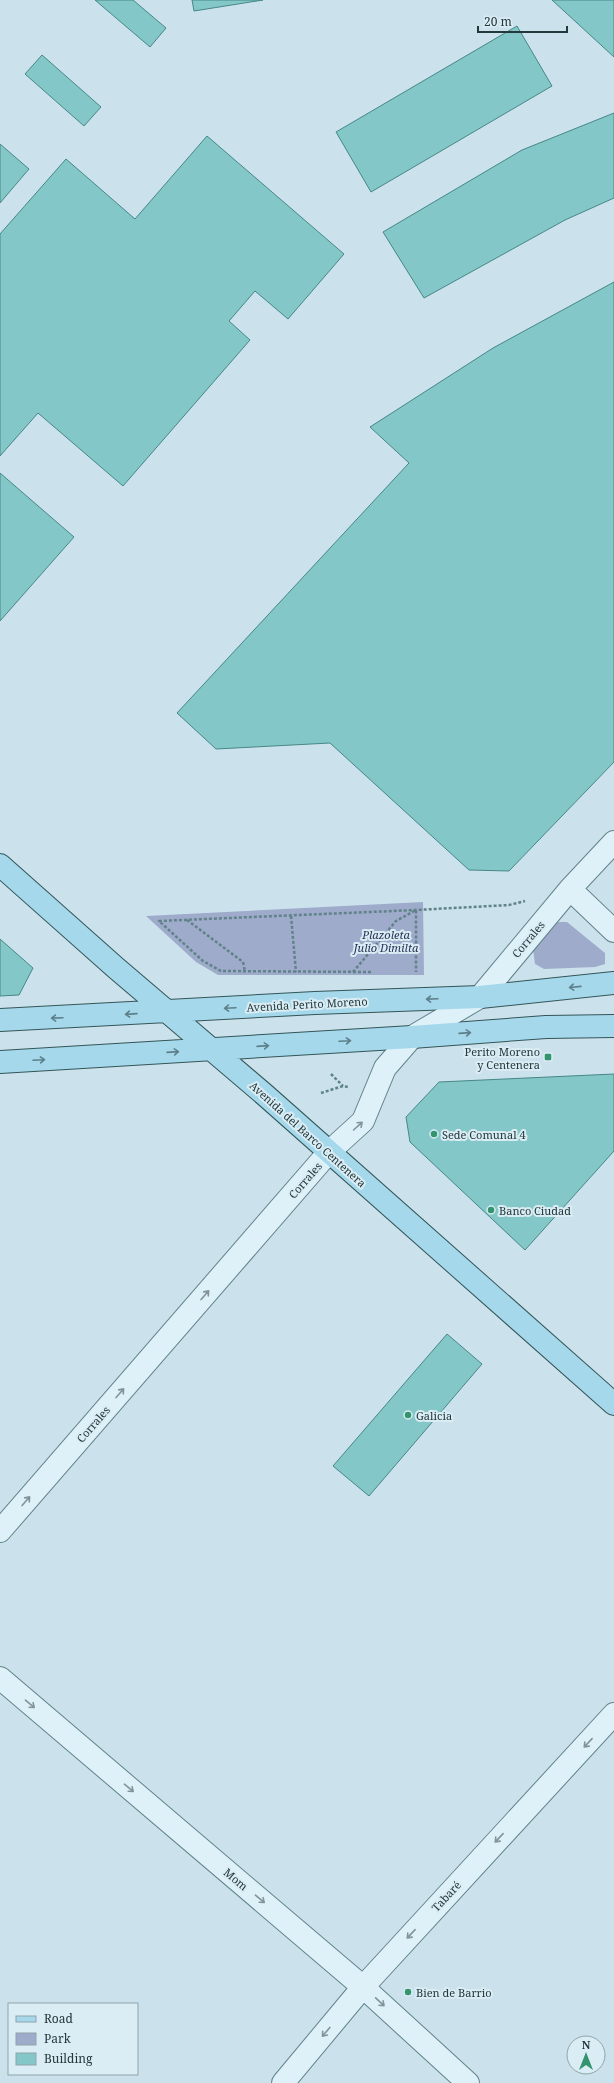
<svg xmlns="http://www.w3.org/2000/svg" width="614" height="2083" font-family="'Noto Serif',serif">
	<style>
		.green { fill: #9fabcb }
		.building { fill: #83c7c8; stroke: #478786 }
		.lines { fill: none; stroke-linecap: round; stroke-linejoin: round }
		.minor-casing { stroke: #608389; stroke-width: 24 }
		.major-casing { stroke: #335557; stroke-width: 24 }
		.path { stroke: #608389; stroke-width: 2.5; stroke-dasharray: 3 2; stroke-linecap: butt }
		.minor { stroke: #def0f8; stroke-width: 22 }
		.major { stroke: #a6d8ec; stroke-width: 22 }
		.oneway { stroke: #5d808a }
		.oneway2 { stroke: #809499 }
		.poi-dot { fill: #33946d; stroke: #daecf4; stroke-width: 1.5 }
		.labels { text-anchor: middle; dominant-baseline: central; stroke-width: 4; stroke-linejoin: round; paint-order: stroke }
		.park-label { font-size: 11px; font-style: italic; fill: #2a3055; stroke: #daecf4 }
		.street-label { font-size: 11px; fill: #22383a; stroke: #daecf4 }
		.poi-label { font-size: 11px; fill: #22383a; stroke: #daecf4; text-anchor: start }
	</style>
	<rect width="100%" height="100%" fill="#cbe2ed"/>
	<path class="green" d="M423,902L424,975H218L196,962L146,916Z
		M556,922H567L605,953V964L595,967L544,969L535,964L533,949Z"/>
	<path class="building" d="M95,0H133L166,28L150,47Z
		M192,0H263L194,11Z
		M552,0H614V57Z
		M517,26L552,86L371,192L336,132Z
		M42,55L101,107L84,126L25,74Z
		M614,113V198L565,220L424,298L383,232L522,150Z
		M207,136L344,254L288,319L255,291L229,321L250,340L123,486L38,413L0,456V234L66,159L135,219Z
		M0,144L29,169L0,203Z
		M614,282V762L509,871L469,870L330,743L216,749L177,713L409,463L370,427L493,348Z
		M0,473L74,537L0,621Z
		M0,939L33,968L19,995L0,996Z
		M614,1074V1151L525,1250L410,1142L406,1117L439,1082Z
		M447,1334L482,1364L369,1496L333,1466Z"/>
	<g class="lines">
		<defs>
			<path id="minor" d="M570,889L614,931
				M0,1531L329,1152L363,1121L385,1068L412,1037L480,997L570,889L614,842
				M0,1678L363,1987L468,2083
				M283,2083L363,1987L614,1714"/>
			<path id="major" d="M0,865L116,968L265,1095L614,1404
				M0,1020L315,1003L480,997L614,983
				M0,1062L412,1037L546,1027L614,1026"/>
		</defs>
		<use href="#minor" class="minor-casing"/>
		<use href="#major" class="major-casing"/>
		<path class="path" d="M291,916L296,972
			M187,920L243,962L245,972
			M353,972L396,921L416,910V972
			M371,972L221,971L203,961L159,921L416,910L509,905L525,901
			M331,1074L343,1086
			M321,1093L343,1086L348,1087"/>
		<use href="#minor" class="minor"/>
		<use href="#major" class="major"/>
	</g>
	<defs><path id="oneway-shaft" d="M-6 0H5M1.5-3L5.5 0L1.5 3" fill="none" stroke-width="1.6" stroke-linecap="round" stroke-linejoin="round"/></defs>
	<g class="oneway">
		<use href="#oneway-shaft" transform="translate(575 987) rotate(174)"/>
		<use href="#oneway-shaft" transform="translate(432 999) rotate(178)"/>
		<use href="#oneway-shaft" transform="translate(230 1008) rotate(177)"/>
		<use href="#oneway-shaft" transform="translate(131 1014) rotate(176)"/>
		<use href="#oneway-shaft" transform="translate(57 1018) rotate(178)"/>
		<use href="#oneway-shaft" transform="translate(465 1033) rotate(-4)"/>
		<use href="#oneway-shaft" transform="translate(345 1041) rotate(-3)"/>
		<use href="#oneway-shaft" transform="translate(263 1046) rotate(-4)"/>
		<use href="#oneway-shaft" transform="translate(173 1052) rotate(-4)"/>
		<use href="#oneway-shaft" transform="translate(39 1060) rotate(-3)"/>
	</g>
	<g class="oneway2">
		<use href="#oneway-shaft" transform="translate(358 1126) rotate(-42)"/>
		<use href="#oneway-shaft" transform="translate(205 1295) rotate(-49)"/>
		<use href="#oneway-shaft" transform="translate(120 1393) rotate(-49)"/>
		<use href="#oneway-shaft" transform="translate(26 1501) rotate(-49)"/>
		<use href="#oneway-shaft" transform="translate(30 1704) rotate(40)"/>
		<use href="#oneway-shaft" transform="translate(588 1743) rotate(133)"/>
		<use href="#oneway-shaft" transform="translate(129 1788) rotate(40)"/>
		<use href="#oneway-shaft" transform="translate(499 1838) rotate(133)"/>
		<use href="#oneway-shaft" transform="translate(260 1899) rotate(40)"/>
		<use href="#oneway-shaft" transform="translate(411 1934) rotate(133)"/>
		<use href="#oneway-shaft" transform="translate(380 2002) rotate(43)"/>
		<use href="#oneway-shaft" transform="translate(326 2032) rotate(130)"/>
	</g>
	<g class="poi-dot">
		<rect x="544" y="1053" width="8" height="8" rx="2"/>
		<circle cx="434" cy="1134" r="4"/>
		<circle cx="491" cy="1210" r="4"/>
		<circle cx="408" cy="1415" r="4"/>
		<circle cx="408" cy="1992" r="4"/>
	</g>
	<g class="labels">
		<g class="park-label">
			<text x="386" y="934">Plazoleta<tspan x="386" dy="13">Julio Dimilta</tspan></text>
		</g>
		<g class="street-label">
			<text transform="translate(528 939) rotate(-50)">Corrales</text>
			<text transform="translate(307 1004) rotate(-3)">Avenida Perito Moreno</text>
			<text transform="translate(308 1134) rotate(42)">Avenida del Barco Centenera</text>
			<text transform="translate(305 1180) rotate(-49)">Corrales</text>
			<text transform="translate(93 1424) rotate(-49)">Corrales</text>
			<text transform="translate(236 1879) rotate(40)">Mom</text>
			<text transform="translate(446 1896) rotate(-47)">Tabaré</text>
		</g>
		<g class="poi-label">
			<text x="540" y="1051" text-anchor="end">Perito Moreno<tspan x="540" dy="13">y Centenera</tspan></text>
			<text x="442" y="1134">Sede Comunal 4</text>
			<text x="499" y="1210">Banco Ciudad</text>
			<text x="416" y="1415">Galicia</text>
			<text x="416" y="1992">Bien de Barrio</text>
		</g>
	</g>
	<rect x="8" y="2003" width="130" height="72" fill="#daecf4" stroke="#90a4aa"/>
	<rect x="16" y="2016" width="20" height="6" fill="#a6d8ec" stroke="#90a4aa"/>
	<text x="44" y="2023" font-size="12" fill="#22383a">Road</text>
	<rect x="16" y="2033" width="20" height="12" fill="#9fabcb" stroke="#90a4aa"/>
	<text x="44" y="2043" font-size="12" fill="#22383a">Park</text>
	<rect x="16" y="2053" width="20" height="12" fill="#83c7c8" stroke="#90a4aa"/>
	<text x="44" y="2063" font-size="12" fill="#22383a">Building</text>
	<g transform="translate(586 2055)"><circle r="19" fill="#daecf4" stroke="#90a4aa"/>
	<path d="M0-3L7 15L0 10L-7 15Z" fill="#33946d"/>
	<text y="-6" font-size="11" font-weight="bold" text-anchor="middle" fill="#22383a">N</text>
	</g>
	<path d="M478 26v6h89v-6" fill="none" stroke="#22383a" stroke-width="2"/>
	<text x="484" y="26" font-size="12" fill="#22383a" stroke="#daecf4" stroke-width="3" paint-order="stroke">20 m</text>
</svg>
